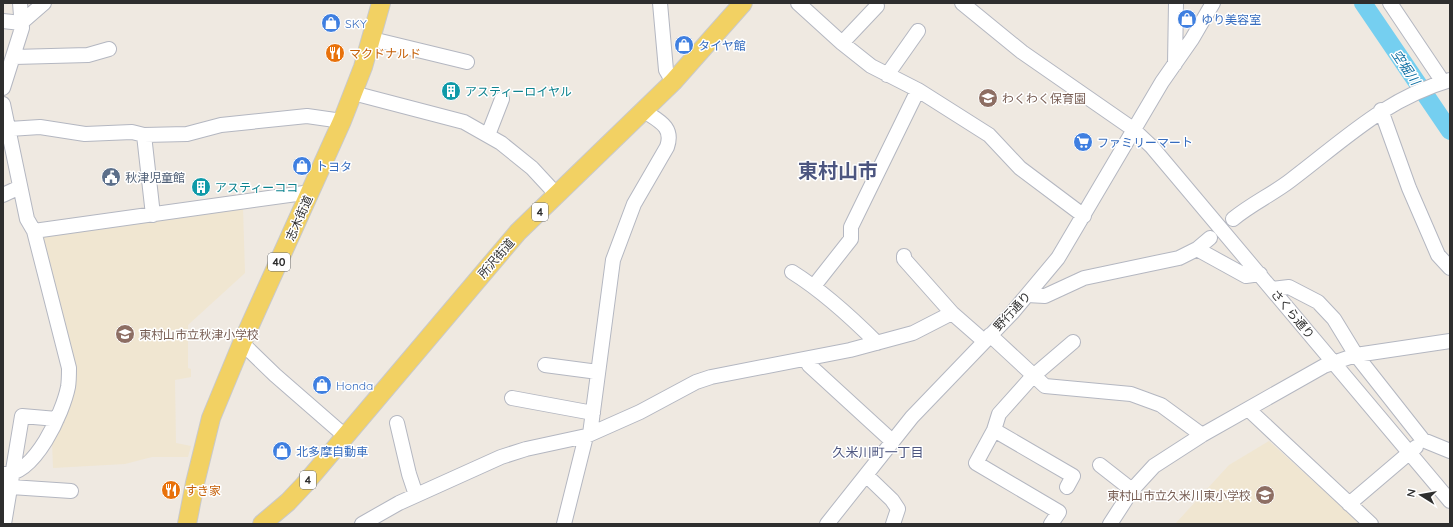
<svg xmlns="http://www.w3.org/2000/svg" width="1453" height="527" font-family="Quicksand,'Noto Sans JP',sans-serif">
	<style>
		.education { fill: #f0e6d1 }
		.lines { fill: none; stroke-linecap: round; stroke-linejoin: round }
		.river { stroke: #75cff0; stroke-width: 18 }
		.minor-casing { stroke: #b4b7c1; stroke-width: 16 }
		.major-casing { stroke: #c9c9c9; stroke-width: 20 }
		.minor { stroke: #fff; stroke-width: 14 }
		.major { stroke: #f2d163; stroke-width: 18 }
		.labels { text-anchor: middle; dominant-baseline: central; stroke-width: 3; stroke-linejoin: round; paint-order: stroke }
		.shield { fill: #fff; stroke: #6d6d6d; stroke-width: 1 }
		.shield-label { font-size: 11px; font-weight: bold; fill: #2e2e2e }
		.shop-label { font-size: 12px; fill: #366cbe; stroke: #fff; text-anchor: start }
		.food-label { font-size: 12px; fill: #c56008; stroke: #fff; text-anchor: start }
		.culture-label { font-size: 12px; fill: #0d838f; stroke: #fff; text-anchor: start }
		.education-label { font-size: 12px; fill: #785e54; stroke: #fff; text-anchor: start }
		.service-label { font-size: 12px; fill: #4e5e75; stroke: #fff; text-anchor: start }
		.street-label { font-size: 12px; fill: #2e2e2e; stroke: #fff }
		.water-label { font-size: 13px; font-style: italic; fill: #0d6fa3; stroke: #fff }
		.neighbourhood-label { font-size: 13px; fill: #4d5680; stroke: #fff }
		.town-label { font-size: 20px; font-weight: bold; fill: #4d5680; stroke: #fff }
	</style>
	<rect width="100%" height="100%" fill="#efe9e1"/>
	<path class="education" d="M243,207L245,273L188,325V368L191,369V377L175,380L176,443L191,446L188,457H152L125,464L53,468L52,442L71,389L40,236Z
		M1269,441L1361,524H1175L1229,465Z"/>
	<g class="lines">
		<path class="river" d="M1363,3L1450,131"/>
		<defs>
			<path id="minor" d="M660,3L666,70L673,82
				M798,3L842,43L871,66L918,90L989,135L1020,168L1084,216
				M962,3L1022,52L1133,129L1152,147L1450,501
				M1390,3L1443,82
				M3,21L21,23L44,3
				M372,39L467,62
				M842,43L877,6
				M14,57L88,55L109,49
				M1175,64L1176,3
				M887,75L918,31
				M3,88L22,28L20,3
				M353,93L464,122L501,143L532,168L557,195
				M3,104L27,219L34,231L69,368C69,374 69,381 68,387C63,412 35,476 3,474
				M1381,110L1409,188L1438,255L1450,268
				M9,129L40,127L85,134L132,132L144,135L187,134L221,125L307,116L342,121
				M144,135L153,215
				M488,135L502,99
				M3,195L20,187
				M1233,219C1251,204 1273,194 1291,180C1344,140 1385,99 1450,80
				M34,231L311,192
				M1197,249L1246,276L1260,274
				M904,256V259L952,313
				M792,272C824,292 851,317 877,343
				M814,286L851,239V227L918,90
				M1272,289L1289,287L1318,302L1334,319L1356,355L1423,440L1450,451
				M1027,295L1045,296L1084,278L1179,258L1197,249L1210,238
				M990,335L1045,386L1131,394L1161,405L1202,435
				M242,343L275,375L345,436
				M806,359L809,365L892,441
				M545,365L598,372
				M512,398L593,413
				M1248,409L1371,524
				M397,423L409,474L416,495
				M994,430L1073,476L1067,487
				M590,434L613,260L634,204L667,147C674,127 659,121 644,111
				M1100,465L1132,490
				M866,475L892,500L898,509L893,524
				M11,487L71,491
				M1349,504L1416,447
				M4,524L22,416L57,419
				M362,524L399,503L501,457L526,449L586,436L640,412L696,382L711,377L850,350L913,333L952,313L984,341
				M564,524L586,436
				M827,524L912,417L1012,313L1058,258L1162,82L1192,39L1213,3
				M1051,524L1059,512L976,463L994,430L999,414L1032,377L1073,342
				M1110,524L1132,490L1154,466L1202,435L1324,366L1356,355L1450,341"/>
			<path id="major" d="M187,524L195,483L211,418L242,343L342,121L363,67L381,3
				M262,524L288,502L304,485L518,232L673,82L743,3"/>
		</defs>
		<use href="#minor" class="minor-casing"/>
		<use href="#major" class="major-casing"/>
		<use href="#minor" class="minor"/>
		<use href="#major" class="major"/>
	</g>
	<defs>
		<symbol id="shop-disc" viewBox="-11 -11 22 22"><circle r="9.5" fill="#3f7fe0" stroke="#fff"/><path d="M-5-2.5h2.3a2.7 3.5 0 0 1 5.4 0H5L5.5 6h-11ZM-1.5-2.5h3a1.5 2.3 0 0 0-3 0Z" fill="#fff"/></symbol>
		<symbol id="restaurant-disc" viewBox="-11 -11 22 22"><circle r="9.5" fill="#e8710a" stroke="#fff"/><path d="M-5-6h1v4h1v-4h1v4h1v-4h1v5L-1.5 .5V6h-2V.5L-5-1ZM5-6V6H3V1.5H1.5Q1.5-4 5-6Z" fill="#fff"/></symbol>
		<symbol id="building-disc" viewBox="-11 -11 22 22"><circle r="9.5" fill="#0f9aa8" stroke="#fff"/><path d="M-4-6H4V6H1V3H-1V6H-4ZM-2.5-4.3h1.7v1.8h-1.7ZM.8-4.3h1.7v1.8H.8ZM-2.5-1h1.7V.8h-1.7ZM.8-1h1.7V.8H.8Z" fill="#fff"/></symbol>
		<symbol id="school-disc" viewBox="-11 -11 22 22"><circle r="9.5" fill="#8d6e63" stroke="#fff"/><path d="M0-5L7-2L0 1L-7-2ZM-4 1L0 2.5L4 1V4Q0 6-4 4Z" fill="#fff"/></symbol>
		<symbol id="supermarket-disc" viewBox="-11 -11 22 22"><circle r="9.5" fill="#3f7fe0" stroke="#fff"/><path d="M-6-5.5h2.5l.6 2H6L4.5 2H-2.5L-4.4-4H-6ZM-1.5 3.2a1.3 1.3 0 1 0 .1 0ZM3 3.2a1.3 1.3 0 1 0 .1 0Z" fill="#fff"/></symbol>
		<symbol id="civic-disc" viewBox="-11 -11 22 22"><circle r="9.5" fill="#5c6f8a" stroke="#fff"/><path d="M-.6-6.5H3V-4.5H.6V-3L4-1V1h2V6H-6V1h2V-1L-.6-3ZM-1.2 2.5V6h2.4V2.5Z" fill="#fff"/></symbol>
	</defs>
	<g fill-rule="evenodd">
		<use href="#shop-disc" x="1176" y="8" width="22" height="22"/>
		<use href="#shop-disc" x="320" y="12" width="22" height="22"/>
		<use href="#shop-disc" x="673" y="34" width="22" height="22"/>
		<use href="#restaurant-disc" x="324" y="42" width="22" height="22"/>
		<use href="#building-disc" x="440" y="80" width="22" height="22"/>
		<use href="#school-disc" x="977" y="87" width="22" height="22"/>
		<use href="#supermarket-disc" x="1072" y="131" width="22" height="22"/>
		<use href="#shop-disc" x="291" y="155" width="22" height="22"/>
		<use href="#civic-disc" x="100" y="166" width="22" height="22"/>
		<use href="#building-disc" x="190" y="176" width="22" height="22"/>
		<use href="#school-disc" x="114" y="323" width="22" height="22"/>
		<use href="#shop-disc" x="311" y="374" width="22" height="22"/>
		<use href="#shop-disc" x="271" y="440" width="22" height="22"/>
		<use href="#restaurant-disc" x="160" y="479" width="22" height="22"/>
		<use href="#school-disc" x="1254" y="484" width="22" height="22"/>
	</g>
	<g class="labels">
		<g class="shield">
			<rect x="532" y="203" width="16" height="18" rx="3"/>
			<rect x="268" y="253" width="22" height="18" rx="3"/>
			<rect x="300" y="471" width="16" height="18" rx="3"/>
		</g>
		<g class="shield-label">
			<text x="540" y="212">4</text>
			<text x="279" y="262">40</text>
			<text x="308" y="480">4</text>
		</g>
		<g class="shop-label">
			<text x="1201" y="19">ゆり美容室</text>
			<text x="345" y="23">SKY</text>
			<text x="698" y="45">タイヤ館</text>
			<text x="1097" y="142">ファミリーマート</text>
			<text x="316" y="166">トヨタ</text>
			<text x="336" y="385">Honda</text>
			<text x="296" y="451">北多摩自動車</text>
		</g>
		<g class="food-label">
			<text x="349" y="53">マクドナルド</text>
			<text x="185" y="490">すき家</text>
		</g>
		<g class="culture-label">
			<text x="465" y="91">アスティーロイヤル</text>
			<text x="215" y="187">アスティーココ</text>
		</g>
		<g class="education-label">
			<text x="1002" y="98">わくわく保育園</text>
			<text x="139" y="334">東村山市立秋津小学校</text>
			<text x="1251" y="495" text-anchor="end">東村山市立久米川東小学校</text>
		</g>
		<g class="service-label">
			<text x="125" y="177">秋津児童館</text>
		</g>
		<g class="street-label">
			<text transform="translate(299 218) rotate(-66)">志木街道</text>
			<text transform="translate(496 258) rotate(-49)">所沢街道</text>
			<text transform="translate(1012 311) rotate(-47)">野行通り</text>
			<text transform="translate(1293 314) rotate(50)">さくら通り</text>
		</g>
		<g class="water-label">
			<text transform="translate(1406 67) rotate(56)">空堀川</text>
		</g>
		<g class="neighbourhood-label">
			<text x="878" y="452">久米川町一丁目</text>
		</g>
		<g class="town-label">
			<text x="838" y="170">東村山市</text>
		</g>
	</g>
	<rect width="1453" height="527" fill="none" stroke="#2e2e2e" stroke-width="8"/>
	<g transform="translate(1421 495) rotate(281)" stroke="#ffffff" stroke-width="3" paint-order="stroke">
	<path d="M0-3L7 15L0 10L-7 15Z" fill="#2e2e2e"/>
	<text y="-6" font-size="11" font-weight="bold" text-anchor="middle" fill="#2e2e2e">N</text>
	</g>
</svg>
